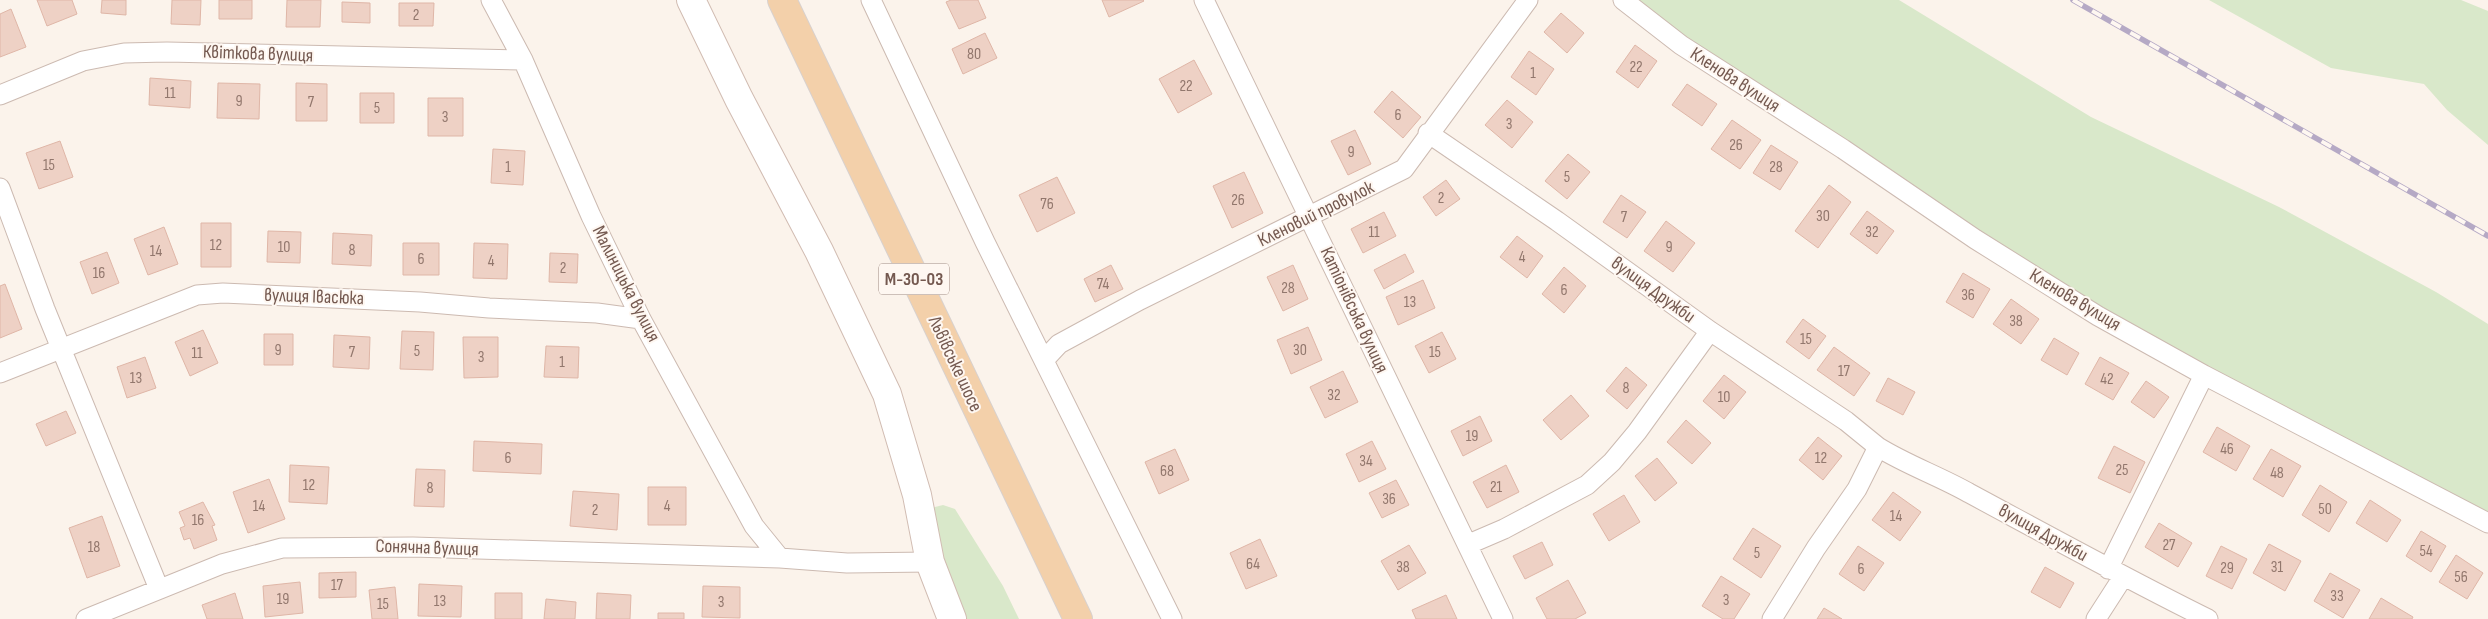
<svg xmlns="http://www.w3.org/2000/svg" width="2488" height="619" font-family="'Sofia Sans Condensed',sans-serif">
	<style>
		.green { fill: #d9e8ca }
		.building { fill: #eed1c5; stroke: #dfb6a7 }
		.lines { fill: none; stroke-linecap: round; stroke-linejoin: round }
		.street-casing { stroke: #ccbab1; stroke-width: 21 }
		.secondary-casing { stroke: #d1bcb2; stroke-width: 30 }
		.primary-casing { stroke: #d8d1ce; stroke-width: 30 }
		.street { stroke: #fff; stroke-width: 19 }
		.secondary { stroke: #fff; stroke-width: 28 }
		.primary { stroke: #f3d0aa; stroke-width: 28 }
		.rail-casing { stroke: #b5a9c5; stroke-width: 5.5 }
		.rail { stroke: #fef7f1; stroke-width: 4; stroke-dasharray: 11; stroke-linecap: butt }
		.labels { text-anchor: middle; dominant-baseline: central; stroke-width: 4; stroke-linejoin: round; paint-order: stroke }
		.number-label { font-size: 16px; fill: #92776d }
		.shield { fill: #fef7f1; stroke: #9d8880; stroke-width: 1 }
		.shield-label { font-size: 18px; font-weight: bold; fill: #745950 }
		.street-label { font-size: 19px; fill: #745950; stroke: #fef7f1 }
	</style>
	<rect width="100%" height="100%" fill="#fbf3eb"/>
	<path class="green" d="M1623,0H1899L2091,117L2279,207L2436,292L2488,324V523L2098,316Z
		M2209,0H2461L2488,11V145L2447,110L2424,84L2331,68Z
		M943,505L955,509L1003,586L1019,619H957L927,509Z"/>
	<path class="building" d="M37,0H72L77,14L47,26Z
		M102,0H126V15L101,13Z
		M172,0H201L200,25L171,24Z
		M219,0H252V19H219Z
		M287,0H321L320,27H286Z
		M951,0H978L986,18L959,29L946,2Z
		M1102,0H1143L1144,1L1109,17Z
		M342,2L370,3V23L342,22Z
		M399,3H434L433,26H399Z
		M11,9L26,47L0,57V14Z
		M1561,13L1584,33L1567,53L1544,32Z
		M985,33L997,58L963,74L952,49Z
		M1635,45L1657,61L1638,88L1616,72Z
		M1529,51L1554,69L1536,95L1511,77Z
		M1194,60L1212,94L1178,113L1159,79Z
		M150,78L191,81L190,108L149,105Z
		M218,83L260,84L259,119L217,118Z
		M296,83L327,84V121H296Z
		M1687,84L1717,104L1702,126L1672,105Z
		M1392,91L1421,117L1403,138L1374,112Z
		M360,93H394V123H360Z
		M428,98H463V136H428Z
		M1507,100L1533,122L1512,148L1485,125Z
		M1732,120L1761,140L1740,169L1711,149Z
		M1355,130L1371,164L1348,175L1331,141Z
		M60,141L73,177L39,189L26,153Z
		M1771,145L1798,162L1780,190L1753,173Z
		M493,149L525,151L523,185L491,183Z
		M1568,154L1590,172L1567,199L1545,181Z
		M1244,172L1263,213L1232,228L1213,186Z
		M1057,177L1075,213L1037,232L1019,195Z
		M1446,180L1460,199L1436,216L1423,197Z
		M1829,185L1851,202L1818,248L1795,231Z
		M1621,195L1646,212L1627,238L1603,222Z
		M1867,211L1894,231L1877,254L1850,234Z
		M1384,212L1396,236L1363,253L1351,229Z
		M1666,221L1695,243L1673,272L1644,251Z
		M201,223H231V267H201Z
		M164,227L178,264L148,275L134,239Z
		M268,231L301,232L300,263L267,262Z
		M333,233L372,235L371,266L332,264Z
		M1517,236L1543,256L1527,278L1500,257Z
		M403,243H439V275H403Z
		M474,243L508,244L507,279L473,278Z
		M107,252L119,283L92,294L80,262Z
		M550,253L578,254L577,283L549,282Z
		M1405,254L1414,272L1384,289L1374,270Z
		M1111,265L1123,289L1095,302L1084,279Z
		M1293,265L1308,299L1283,311L1267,277Z
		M1564,267L1586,286L1564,313L1542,294Z
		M1963,273L1990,289L1973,318L1946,302Z
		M1423,280L1435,308L1398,325L1386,297Z
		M5,284L22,329L0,338V286Z
		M2011,299L2039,319L2021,344L1993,324Z
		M1803,319L1826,336L1809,359L1786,342Z
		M1308,327L1322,360L1291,374L1277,340Z
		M203,330L218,363L190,376L175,342Z
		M402,331L434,332L433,370L400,369Z
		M1442,332L1456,359L1429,373L1415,346Z
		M264,334H293V365H264Z
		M334,335L370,337L369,369L333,367Z
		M463,337H498V377L464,378Z
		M2054,338L2079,353L2067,375L2041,360Z
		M546,346L579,347L578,378L544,377Z
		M1834,347L1870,373L1854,396L1817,370Z
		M145,357L156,388L127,398L117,367Z
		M2100,357L2129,373L2113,400L2085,384Z
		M1626,367L1647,385L1627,409L1606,391Z
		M1343,371L1358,402L1325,418L1310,387Z
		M1724,375L1746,392L1724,419L1703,401Z
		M1888,378L1915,392L1903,415L1876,401Z
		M2146,381L2169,397L2154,418L2131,402Z
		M1571,395L1589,416L1561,440L1543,420Z
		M66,411L76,433L46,446L36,424Z
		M1480,416L1492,441L1463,456L1451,431Z
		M1686,420L1711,443L1692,464L1667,442Z
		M2217,427L2250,446L2236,471L2203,452Z
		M1818,437L1842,456L1823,480L1799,460Z
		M474,441L542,444L541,474L473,471Z
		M1372,441L1386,469L1359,482L1346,454Z
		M2114,446L2145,462L2130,493L2098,478Z
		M1175,449L1189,480L1159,494L1145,462Z
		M2271,449L2301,466L2283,497L2253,479Z
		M1657,458L1677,483L1655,501L1635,476Z
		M290,465L329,467L327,504L289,502Z
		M1506,465L1519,492L1487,508L1473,482Z
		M416,469L445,470L444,507L414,506Z
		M269,479L285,519L248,533L233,492Z
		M1396,480L1409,505L1382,518L1369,493Z
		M2320,485L2347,502L2329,532L2302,515Z
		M648,487H686V525H648Z
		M573,491L619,494L617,530L570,526Z
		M1893,492L1921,512L1900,541L1872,520Z
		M1624,495L1640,522L1609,541L1593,514Z
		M2370,500L2401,520L2387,542L2356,523Z
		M203,502L215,525L212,526L217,540L194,549L190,538L184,540L180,528L185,526L179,512Z
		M102,516L120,566L87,578L69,528Z
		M2159,523L2192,543L2178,567L2145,547Z
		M1753,528L1781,546L1761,578L1733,559Z
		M2421,531L2446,546L2431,572L2406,556Z
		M1260,539L1277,576L1246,589L1230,553Z
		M1542,542L1553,565L1525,579L1513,556Z
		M2269,544L2301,561L2285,591L2253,573Z
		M1409,545L1426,573L1398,590L1381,561Z
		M1858,546L1884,563L1864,591L1839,574Z
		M2221,546L2247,559L2232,589L2206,576Z
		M2456,555L2483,573L2467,599L2439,582Z
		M2045,567L2074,583L2060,608L2031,592Z
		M356,572V597L319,598V573Z
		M2330,573L2360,590L2343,618L2314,601Z
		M1721,576L1750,594L1734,619H1723L1702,606Z
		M1568,580L1586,613L1575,619H1547L1536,598Z
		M300,582L303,613L265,617L263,586Z
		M419,584L462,586L461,617L418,616Z
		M703,586L740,587V618L702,617Z
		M395,587L398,619H372L369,590Z
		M235,593L243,619H207L202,605Z
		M495,593H522V619H495Z
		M597,593L631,595L630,619H596Z
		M1446,595L1457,619H1416L1412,610Z
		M2381,598L2413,617L2412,619H2369Z
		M546,599L576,602L575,619H544Z
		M1824,608L1842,619H1817Z
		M658,613H684V619H658Z"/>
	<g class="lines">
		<defs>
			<path id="street" d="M491,0L523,60L591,216L641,319L754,526L780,558
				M871,0L985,242L1172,619
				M1204,0L1503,619
				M1623,0L1681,45L1843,149L1975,239L2098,316L2204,375L2488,523
				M0,95L83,61L124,53L167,52L523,60
				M1428,133L1557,221L1710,331L1846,421L1878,447
				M0,188L45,309L159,589
				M1045,359L1059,344L1140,300L1404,169L1528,0
				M0,373L197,295L223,293L420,302L489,308L597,313L641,319
				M1469,544L1504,529L1587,485L1612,462L1637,432L1710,331
				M2108,569L2204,375
				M86,619L222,564L282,548L413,547L780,558L847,563L930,562
				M1772,619L1816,548L1857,489L1878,447C1907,465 1939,476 1969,493C2049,536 2127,579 2208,619
				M2096,619L2123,577"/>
			<path id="secondary" d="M691,0L739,99L819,251L887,394L917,495L930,562L952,619"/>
			<path id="primary" d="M782,0L1078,619"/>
		</defs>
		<use href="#street" class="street-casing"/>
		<use href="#secondary" class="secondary-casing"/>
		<use href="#primary" class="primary-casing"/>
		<use href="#street" class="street"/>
		<use href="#secondary" class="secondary"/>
		<use href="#primary" class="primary"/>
		<defs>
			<path id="rail" d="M2073,0L2488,236"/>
		</defs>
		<use href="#rail" class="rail-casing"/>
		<use href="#rail" class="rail"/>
	</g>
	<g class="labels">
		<g class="number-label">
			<text x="416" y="15">2</text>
			<text x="974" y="54">80</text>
			<text x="1636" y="67">22</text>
			<text x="1533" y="73">1</text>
			<text x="1186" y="86">22</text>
			<text x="170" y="93">11</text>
			<text x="239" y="101">9</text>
			<text x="311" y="102">7</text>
			<text x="377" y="108">5</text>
			<text x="1398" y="115">6</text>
			<text x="445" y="117">3</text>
			<text x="1509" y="124">3</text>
			<text x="1736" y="145">26</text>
			<text x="1351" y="152">9</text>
			<text x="49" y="165">15</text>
			<text x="508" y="167">1</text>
			<text x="1776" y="167">28</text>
			<text x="1567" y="177">5</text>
			<text x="1441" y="198">2</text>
			<text x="1238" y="200">26</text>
			<text x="1047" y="204">76</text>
			<text x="1823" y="216">30</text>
			<text x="1624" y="217">7</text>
			<text x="1374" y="232">11</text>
			<text x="1872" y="232">32</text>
			<text x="216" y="245">12</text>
			<text x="284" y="247">10</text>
			<text x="1669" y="247">9</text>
			<text x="352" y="250">8</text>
			<text x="156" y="251">14</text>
			<text x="1522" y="257">4</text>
			<text x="421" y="259">6</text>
			<text x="491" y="261">4</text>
			<text x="563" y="268">2</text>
			<text x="99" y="273">16</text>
			<text x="1103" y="284">74</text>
			<text x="1288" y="288">28</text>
			<text x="1564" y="290">6</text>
			<text x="1968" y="295">36</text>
			<text x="1410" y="302">13</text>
			<text x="2016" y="321">38</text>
			<text x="1806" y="339">15</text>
			<text x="278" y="350">9</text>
			<text x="1300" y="350">30</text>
			<text x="417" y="351">5</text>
			<text x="352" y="352">7</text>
			<text x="1435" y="352">15</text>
			<text x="197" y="353">11</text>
			<text x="481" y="357">3</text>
			<text x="562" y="362">1</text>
			<text x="1844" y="371">17</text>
			<text x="136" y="378">13</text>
			<text x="2107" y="379">42</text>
			<text x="1626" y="388">8</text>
			<text x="1334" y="395">32</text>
			<text x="1724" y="397">10</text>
			<text x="1472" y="436">19</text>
			<text x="2227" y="449">46</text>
			<text x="508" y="458">6</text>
			<text x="1821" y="458">12</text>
			<text x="1366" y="461">34</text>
			<text x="2122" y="470">25</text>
			<text x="1167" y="471">68</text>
			<text x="2277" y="473">48</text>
			<text x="309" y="485">12</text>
			<text x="1496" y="487">21</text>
			<text x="430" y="488">8</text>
			<text x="1389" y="499">36</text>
			<text x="259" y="506">14</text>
			<text x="667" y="506">4</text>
			<text x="2325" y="509">50</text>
			<text x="595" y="510">2</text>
			<text x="1896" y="516">14</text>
			<text x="198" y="520">16</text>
			<text x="2169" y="545">27</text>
			<text x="94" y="547">18</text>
			<text x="2426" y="551">54</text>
			<text x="1757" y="553">5</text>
			<text x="1253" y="564">64</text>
			<text x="1403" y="567">38</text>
			<text x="2277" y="567">31</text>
			<text x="2227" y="568">29</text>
			<text x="1861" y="569">6</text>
			<text x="2461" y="577">56</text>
			<text x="337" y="585">17</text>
			<text x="2337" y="596">33</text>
			<text x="283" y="599">19</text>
			<text x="1726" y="600">3</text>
			<text x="440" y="601">13</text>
			<text x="721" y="602">3</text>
			<text x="383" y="604">15</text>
		</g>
		<rect class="shield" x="879" y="263.5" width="70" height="31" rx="4"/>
		<g class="shield-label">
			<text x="914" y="279">М-30-03</text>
		</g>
		<g class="street-label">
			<text transform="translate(258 54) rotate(2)">Квіткова вулиця</text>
			<text transform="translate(1735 80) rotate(33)">Кленова вулиця</text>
			<text transform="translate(1316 214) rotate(-26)">Кленовий провулок</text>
			<text transform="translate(626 284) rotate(63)">Малиницька вулиця</text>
			<text transform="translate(1653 290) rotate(36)">вулиця Дружби</text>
			<text transform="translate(314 297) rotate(2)">вулиця Івасюка</text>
			<text transform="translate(2075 300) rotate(31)">Кленова вулиця</text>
			<text transform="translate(1354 310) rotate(65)">Катіонівська вулиця</text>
			<text transform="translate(955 364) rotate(65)">Львівське шосе</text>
			<text transform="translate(2043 533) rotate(29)">вулиця Дружби</text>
			<text transform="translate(427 548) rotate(2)">Сонячна вулиця</text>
		</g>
	</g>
</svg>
